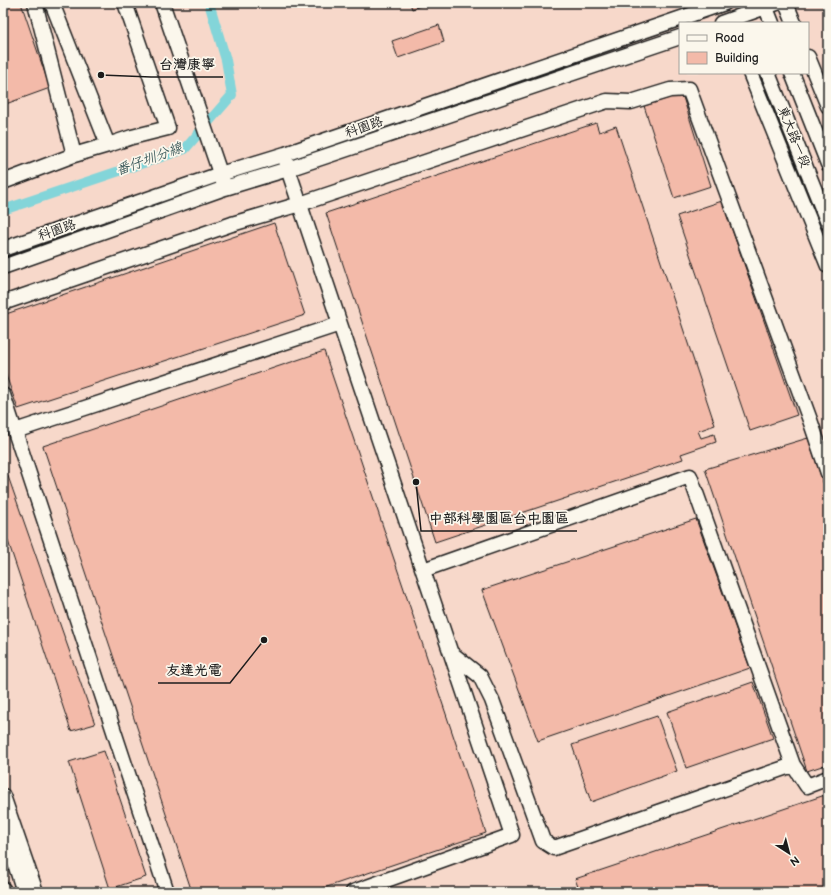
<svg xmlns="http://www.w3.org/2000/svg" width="831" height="895" font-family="'Balsamiq Sans','LXGW WenKai TC',sans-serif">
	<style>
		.built { fill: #f7d8ca; fill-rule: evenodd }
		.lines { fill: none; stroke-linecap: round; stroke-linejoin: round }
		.canal { stroke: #83d5d9; stroke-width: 10 }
		.building { fill: #f3baa9; stroke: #1c1c1c }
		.minor-casing { stroke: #1c1c1c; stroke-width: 17 }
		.minor { stroke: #fbf7ec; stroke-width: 14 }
		.labels { text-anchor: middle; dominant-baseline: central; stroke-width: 3.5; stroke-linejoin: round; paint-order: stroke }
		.street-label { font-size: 13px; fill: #1c1c1c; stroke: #fbf7ec }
		.water-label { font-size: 14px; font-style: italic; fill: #405d5e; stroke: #fbf7ec }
		.leader { fill: none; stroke: #1c1c1c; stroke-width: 1.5 }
		.callout-dot { fill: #1c1c1c; stroke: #fbf7ec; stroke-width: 1.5 }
		.callout-label { font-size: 14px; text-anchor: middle; font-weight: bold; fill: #1c1c1c; stroke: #fbf7ec; stroke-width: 3.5; stroke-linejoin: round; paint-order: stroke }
	</style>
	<rect width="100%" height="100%" fill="#f9e5d8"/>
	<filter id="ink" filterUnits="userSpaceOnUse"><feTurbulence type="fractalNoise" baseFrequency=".025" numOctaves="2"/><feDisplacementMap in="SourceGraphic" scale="8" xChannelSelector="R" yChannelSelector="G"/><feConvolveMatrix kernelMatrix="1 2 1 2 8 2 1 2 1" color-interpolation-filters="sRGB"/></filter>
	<g filter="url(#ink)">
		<path class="built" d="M3,3H828V892H3ZM680,23H808V73H680Z"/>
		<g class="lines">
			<path class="canal" d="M3,210L185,149L232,95L226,60L209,3"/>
		</g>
		<path class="building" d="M3,3H21L50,88L3,105Z
			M410,3H428L412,9Z
			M439,25L444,42L398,58L392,41Z
			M682,94L711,186L674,198L644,106Z
			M596,123L599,132L616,126L715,425L698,431L701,438L714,434L716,442L681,454L683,459L435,542L326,213Z
			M722,201L797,415L750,431L677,216Z
			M274,223L305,315L18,409L3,367V315Z
			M324,351L486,833L312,892H192L43,446Z
			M808,438L828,497V764L807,771L705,469Z
			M3,462L95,724L71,731L3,526Z
			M696,519L750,668L538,741L482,590Z
			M753,682L773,738L686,768L667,712Z
			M657,716L677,771L591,802L572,745Z
			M104,751L146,877L110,889L69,762Z
			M828,794V892H580L575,879Z"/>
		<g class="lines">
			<defs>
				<path id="minor" d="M35,3L74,155L108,145
					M52,3L108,145L132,137L168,128L125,3
					M162,3L223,182
					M764,3L772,23
					M786,3L794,23
					M721,23L777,3
					M808,57L828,106
					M750,73L828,266
					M768,73L828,223
					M792,73L828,164
					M3,182L74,155
					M3,249L220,174L285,154L725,3
					M3,267L225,188L288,169L680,37
					M3,303L232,224L300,204L607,101L631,102L670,90L689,89L810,420L828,473
					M340,324L512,835L353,892
					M3,395L167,892
					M15,431L340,324L288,169L286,161
					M423,570L690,476L793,765L554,848L543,841L492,700L480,676L451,653
					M793,765L807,786L828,778
					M3,796L36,892
					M3,826L24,892
					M3,889L4,892"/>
			</defs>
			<use href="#minor" class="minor-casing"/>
			<use href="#minor" class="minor"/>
		</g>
	</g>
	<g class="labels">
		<g class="street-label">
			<text transform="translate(364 127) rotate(-19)">科園路</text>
			<text transform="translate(794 137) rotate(68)">東大路一段</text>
			<text transform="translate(57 230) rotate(-19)">科園路</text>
		</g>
		<g class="water-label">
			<text transform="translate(149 159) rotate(-20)">番仔圳分線</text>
		</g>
	</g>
	<path class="leader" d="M101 75L151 77H223M416 482L421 531H577M264 640L230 683H158"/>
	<g class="callout-dot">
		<circle cx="101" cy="75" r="4"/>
		<circle cx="416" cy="482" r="4"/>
		<circle cx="264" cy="640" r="4"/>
	</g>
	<g class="callout-label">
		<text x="187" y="69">台灣康寧</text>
		<text x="499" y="523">中部科學園區台中園區</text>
		<text x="194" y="675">友達光電</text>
	</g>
	<rect width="831" height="895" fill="none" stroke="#fbf7ec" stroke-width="16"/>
	<rect x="8" y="8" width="815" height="879" fill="none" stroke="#1c1c1c" stroke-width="1.5" filter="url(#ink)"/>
	<rect x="679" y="22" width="130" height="52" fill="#fbf7ec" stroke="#a29f99"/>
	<rect x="687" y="35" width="20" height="6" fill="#fbf7ec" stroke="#a29f99"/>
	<text x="715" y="42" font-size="12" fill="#1c1c1c">Road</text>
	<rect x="687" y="52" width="20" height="12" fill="#f3baa9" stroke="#a29f99"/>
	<text x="715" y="62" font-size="12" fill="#1c1c1c">Building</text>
	<g transform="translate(789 853) rotate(144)" stroke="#fbf7ec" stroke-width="3" paint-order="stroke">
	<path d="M0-3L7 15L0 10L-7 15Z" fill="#1c1c1c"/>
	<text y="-6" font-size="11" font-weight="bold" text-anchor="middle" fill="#1c1c1c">N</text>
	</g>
</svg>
